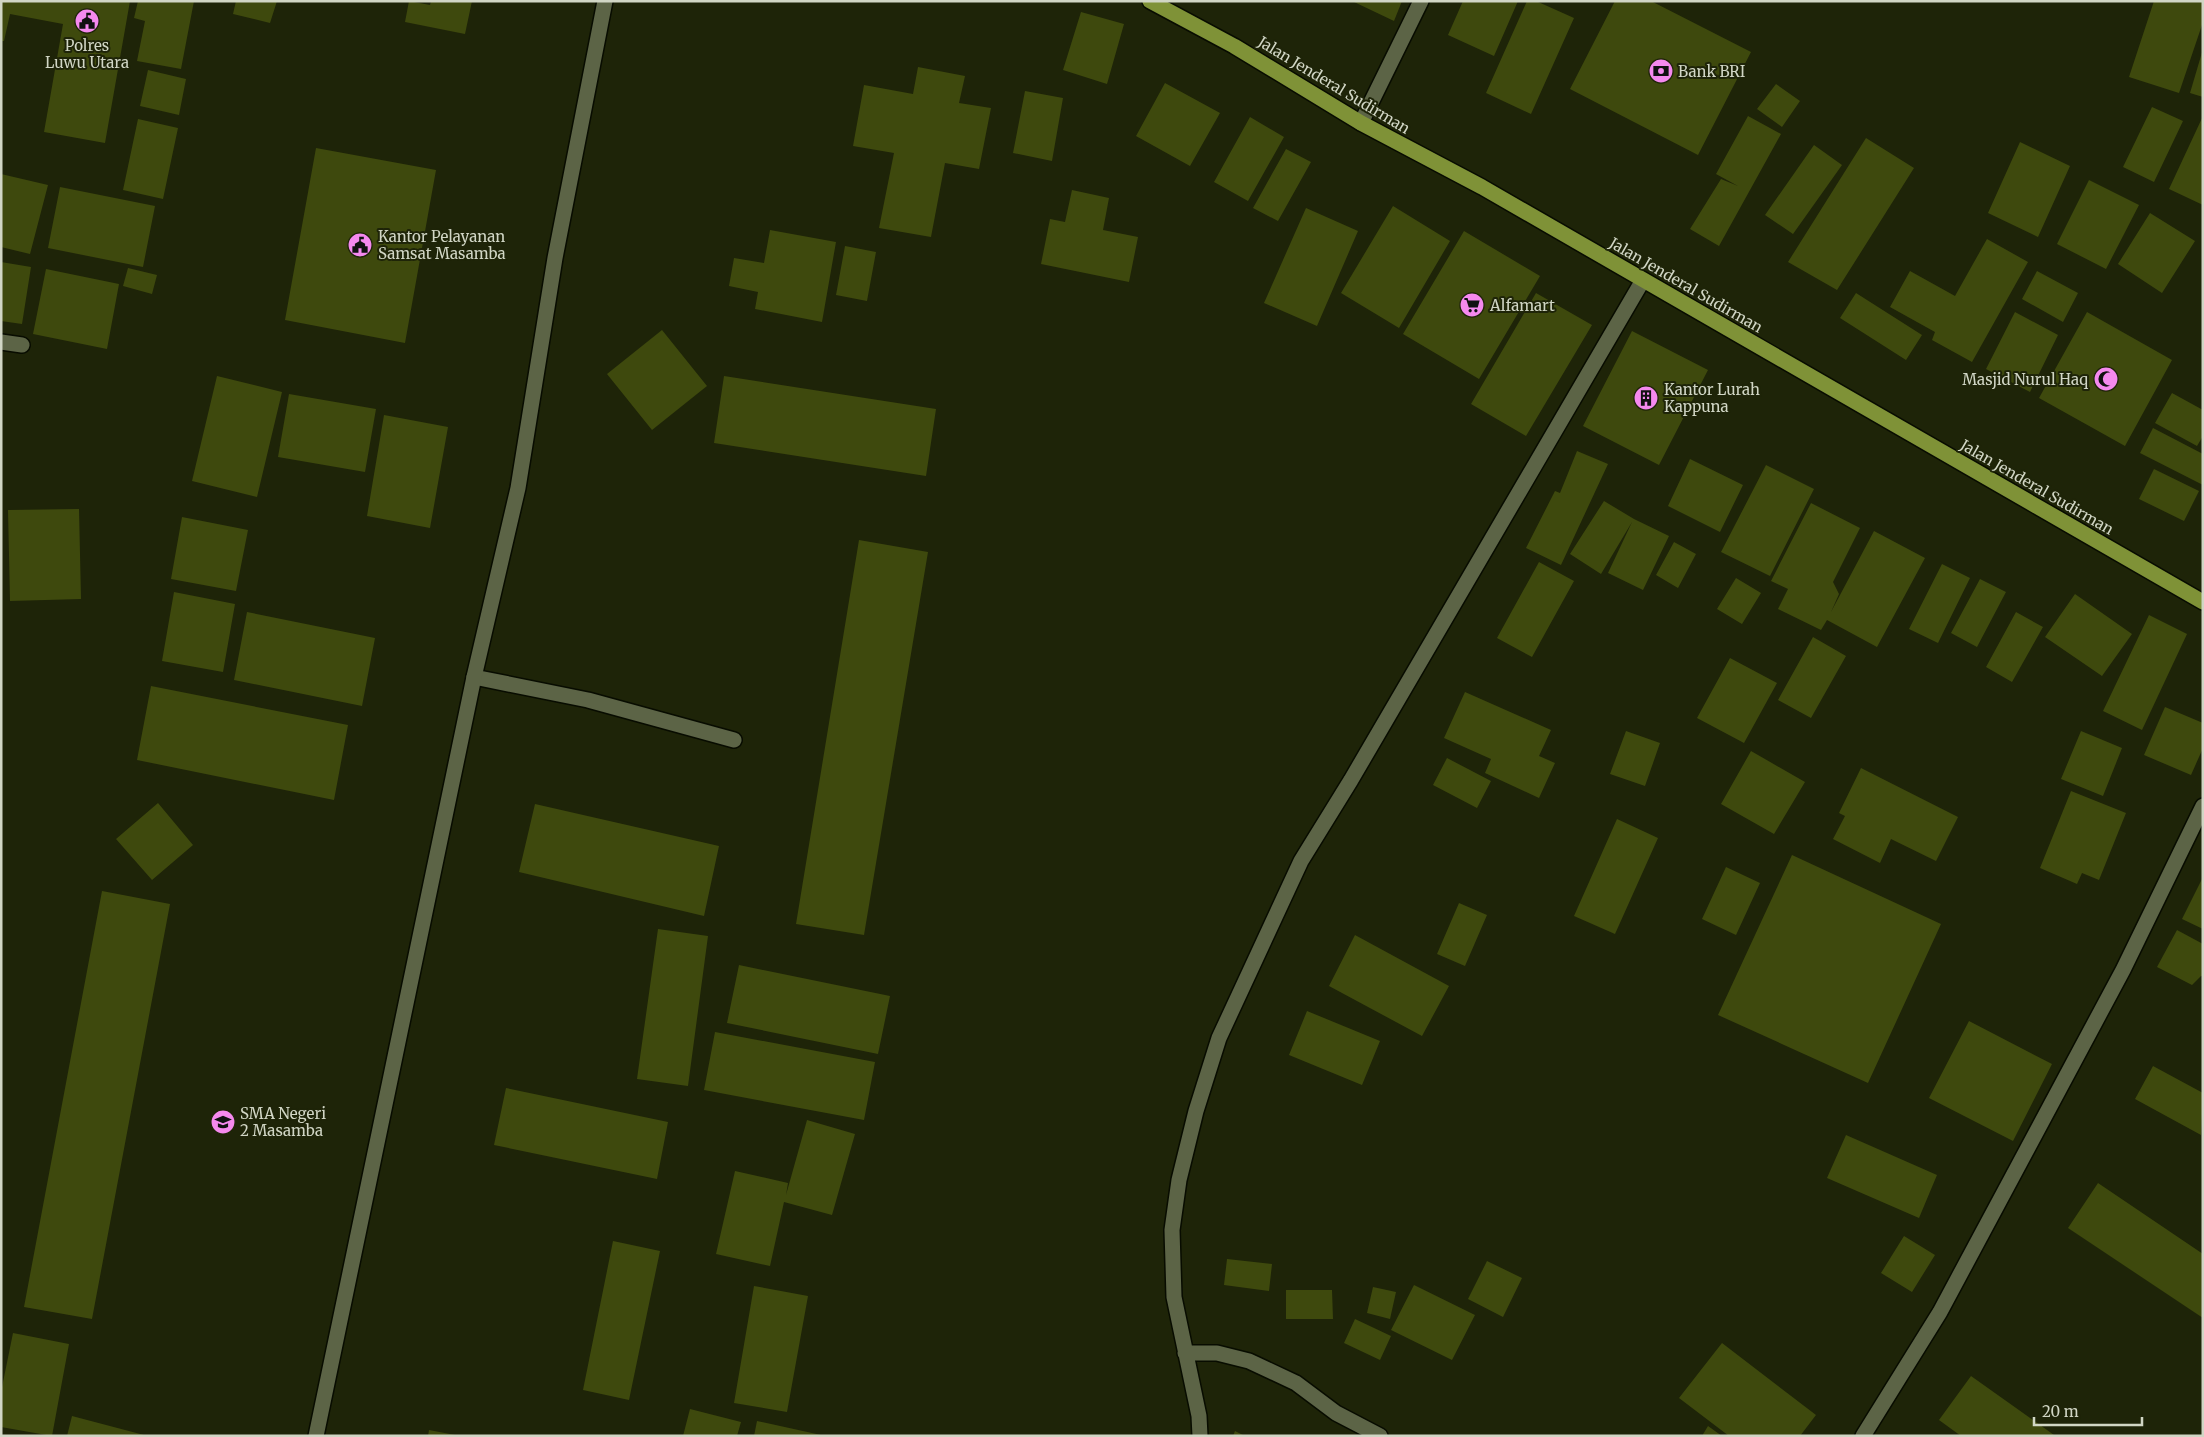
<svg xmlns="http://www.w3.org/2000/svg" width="2204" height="1437" font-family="Merriweather,serif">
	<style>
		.building { fill: #3e490d }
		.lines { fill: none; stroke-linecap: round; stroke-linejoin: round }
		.lane-casing { stroke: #080c00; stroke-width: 18 }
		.street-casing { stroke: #080c00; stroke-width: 18 }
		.highway-casing { stroke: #080c00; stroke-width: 18 }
		.lane { stroke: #5c6446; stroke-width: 15 }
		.street { stroke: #5c6446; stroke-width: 15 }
		.highway { stroke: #7f9237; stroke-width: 15 }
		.labels { text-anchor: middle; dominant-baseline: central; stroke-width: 4; stroke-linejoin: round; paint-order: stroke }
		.poi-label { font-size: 15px; fill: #d1d6c5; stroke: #1e2408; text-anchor: start }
		.street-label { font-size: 15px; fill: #d1d6c5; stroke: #1e2408 }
	</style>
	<rect width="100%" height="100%" fill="#1e2408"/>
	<path class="building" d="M1,1H130L105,143L44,132L63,24L10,14L4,41H1Z
		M138,1H194L181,69L137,61L145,21L134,18Z
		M236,1H277L270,23L233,14Z
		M409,1L430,5L431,1H472L465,34L405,22Z
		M1352,1H1402L1394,21Z
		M1463,1H1518L1494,56L1448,35Z
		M1527,1H1536L1574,18L1531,114L1486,93Z
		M1615,1H1651L1751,52L1698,155L1570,89Z
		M2154,1H2203V22L2179,93L2129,77Z
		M1081,12L1124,24L1107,84L1063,70Z
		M2203,49V97L2190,93Z
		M918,67L965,76L959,103L991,108L979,169L945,163L931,237L879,228L894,153L853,146L864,85L913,94Z
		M148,70L186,79L179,115L140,106Z
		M1165,83L1220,113L1190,166L1136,136Z
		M1776,84L1800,101L1782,127L1757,109Z
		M1025,91L1063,98L1052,161L1013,153Z
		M2152,107L2183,121L2154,182L2123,167Z
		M1748,116L1781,134L1719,246L1690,229L1721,179L1738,186L1716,174Z
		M2203,116V205L2169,189Z
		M1250,117L1284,137L1248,201L1214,182Z
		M138,119L178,128L163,199L123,190Z
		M1866,138L1914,168L1837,290L1788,262Z
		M2020,142L2070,166L2038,237L1988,213Z
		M1814,145L1842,165L1793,234L1765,215Z
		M316,148L436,170L405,343L285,320Z
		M1286,149L1311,162L1278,221L1253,208Z
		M1,174L48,185L30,254L1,247Z
		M2089,180L2139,205L2106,269L2057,244Z
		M60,187L155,206L143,267L48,248Z
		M1072,190L1109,198L1103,230L1138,237L1129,282L1041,264L1050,219L1065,222Z
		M1393,206L1450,241L1399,328L1341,293Z
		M1306,208L1358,231L1317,326L1264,303Z
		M2150,213L2195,241L2162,293L2118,264Z
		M770,230L836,242L822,322L755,309L758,292L729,286L734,258L764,263Z
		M1464,231L1540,276L1479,379L1403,334Z
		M1987,239L2028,262L1972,362L1932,340L1935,332L1890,307L1910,271L1955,296Z
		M845,246L876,252L867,301L836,295Z
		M1,262L31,267L22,324L1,321Z
		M128,268L157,275L152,294L123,286Z
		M46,269L119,284L107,349L33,334Z
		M2037,271L2078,293L2063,322L2022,299Z
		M1536,293L1592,325L1526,436L1471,404Z
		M1856,293L1922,335L1906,360L1840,318Z
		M2015,312L2058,335L2030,392L1986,369Z
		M2087,312L2172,360L2125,446L2039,398Z
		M662,330L707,386L652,430L607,374Z
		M1632,331L1708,370L1659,465L1583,426Z
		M217,376L282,392L257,497L192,481Z
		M724,376L936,409L926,476L714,443Z
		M2172,393L2203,410V436L2197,446L2155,423Z
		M289,394L376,409L365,472L278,457Z
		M384,415L448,427L430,528L367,516Z
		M2153,428L2203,454V485L2140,453Z
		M1577,451L1608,464L1561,565L1526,548L1555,491L1560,493Z
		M1690,459L1743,485L1720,532L1668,506Z
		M1766,465L1814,489L1770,576L1721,552Z
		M2154,469L2199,491L2184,521L2139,499Z
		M1604,501L1634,519L1669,536L1643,590L1608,573L1632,522L1601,574L1570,554Z
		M1811,503L1860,528L1833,582L1839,594L1831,612L1874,531L1925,558L1877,647L1827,620L1821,630L1778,609L1788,589L1771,581Z
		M79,509L81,599L10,601L8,510Z
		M182,517L248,530L236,591L171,579Z
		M859,540L928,552L864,935L796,924Z
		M1674,542L1696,554L1678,588L1656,575Z
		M1539,562L1574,581L1532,657L1497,638Z
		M1942,564L1970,578L1938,643L1909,629Z
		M1736,578L1761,593L1742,624L1717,609Z
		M1980,579L2006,592L1977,647L1951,633Z
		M174,592L235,604L223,672L162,661Z
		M2075,594L2132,634L2102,676L2045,637Z
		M247,612L375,638L362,706L234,680Z
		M2016,612L2043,627L2012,682L1986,667Z
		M2149,615L2187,634L2142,730L2103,711Z
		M1813,637L1846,656L1811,718L1778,700Z
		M1730,658L1777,683L1744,743L1697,718Z
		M151,686L348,725L334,800L137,760Z
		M1465,692L1551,730L1539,756L1555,763L1539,798L1485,773L1491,759L1444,738Z
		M2165,707L2203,723V748L2191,775L2144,755Z
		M1626,731L1660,743L1645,786L1610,774Z
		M2081,731L2122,748L2103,796L2061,779Z
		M1751,751L1805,782L1774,834L1721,804Z
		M1447,758L1491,781L1477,808L1433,785Z
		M1861,768L1958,817L1936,861L1891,839L1880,863L1833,839L1845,816L1839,813Z
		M2071,791L2126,813L2099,880L2082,873L2077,884L2040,868Z
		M158,803L193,845L152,880L116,839Z
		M535,804L719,846L704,916L519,872Z
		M1617,819L1658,838L1615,934L1574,916Z
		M1792,855L1941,924L1868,1083L1718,1015Z
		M1726,867L1760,883L1736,935L1702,919Z
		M2203,877V929L2182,919Z
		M102,891L170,904L92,1319L24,1307Z
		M1459,903L1487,915L1465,966L1437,954Z
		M658,929L708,936L688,1086L637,1079Z
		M2177,930L2203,944V976H2201L2192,985L2157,967Z
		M1355,935L1449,986L1422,1036L1329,986Z
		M739,965L890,996L878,1054L727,1023Z
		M1307,1011L1380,1041L1362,1085L1289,1055Z
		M1969,1021L2052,1064L2013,1141L1929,1098Z
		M715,1032L875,1062L864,1120L704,1090Z
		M2153,1066L2203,1093L2201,1135L2135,1099Z
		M506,1088L668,1122L657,1179L494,1145Z
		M807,1120L855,1134L832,1215L784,1202L770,1266L716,1254L735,1171L788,1183L786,1195Z
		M1846,1135L1937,1175L1919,1218L1827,1178Z
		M2098,1183L2203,1254V1318L2068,1228Z
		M1904,1236L1935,1255L1912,1292L1881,1273Z
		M613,1241L660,1251L629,1400L583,1390Z
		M1227,1259L1272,1264L1269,1291L1224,1285Z
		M1487,1261L1522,1278L1503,1317L1468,1299Z
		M1414,1285L1475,1315L1452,1360L1391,1330Z
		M754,1286L808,1296L787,1412L734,1403Z
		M1373,1287L1396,1292L1390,1319L1367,1313Z
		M1286,1290H1332L1333,1319H1286Z
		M1355,1319L1391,1336L1380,1360L1344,1343Z
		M13,1333L69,1344L52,1436L1,1427V1392Z
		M1722,1343L1816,1415L1800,1436H1729L1679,1398Z
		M1971,1376L2054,1435L2053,1436H1961L1939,1420Z
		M690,1409L741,1422L737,1436H683Z
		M72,1416L144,1435V1436H67Z
		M757,1421L821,1435V1436H754Z
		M1708,1426L1722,1436H1702Z
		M429,1430L455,1435V1436H428Z
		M1235,1431L1245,1436H1233Z"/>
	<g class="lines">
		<defs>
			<path id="lane" d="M474,677L588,700L734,740"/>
			<path id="street" d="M1361,123L1421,1
				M1,342L22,345
				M1185,1353H1217L1249,1361L1296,1383L1336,1413L1380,1436
				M316,1436L474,677L518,488L555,258L605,1
				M1200,1436L1199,1416L1174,1297L1172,1230L1179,1180L1196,1111L1219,1038L1301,861L1351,780L1643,280
				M1863,1436L1940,1312L2123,970L2203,806"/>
			<path id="highway" d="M1150,1L1234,46L1361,123L1482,187L2203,602"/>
		</defs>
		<use href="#lane" class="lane-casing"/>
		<use href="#street" class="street-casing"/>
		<use href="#highway" class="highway-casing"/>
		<use href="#lane" class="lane"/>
		<use href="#street" class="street"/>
		<use href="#highway" class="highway"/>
	</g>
	<defs>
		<symbol id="civic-disc" viewBox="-11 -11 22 22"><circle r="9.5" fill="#f589ee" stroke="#1e2408"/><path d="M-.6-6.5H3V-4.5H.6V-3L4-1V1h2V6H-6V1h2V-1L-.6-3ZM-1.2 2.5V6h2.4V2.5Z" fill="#111"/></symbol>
		<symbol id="bank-disc" viewBox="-11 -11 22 22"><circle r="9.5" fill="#f589ee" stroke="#1e2408"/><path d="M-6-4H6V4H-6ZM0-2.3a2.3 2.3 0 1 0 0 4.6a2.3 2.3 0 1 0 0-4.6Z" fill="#111"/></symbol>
		<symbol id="supermarket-disc" viewBox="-11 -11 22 22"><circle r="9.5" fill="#f589ee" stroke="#1e2408"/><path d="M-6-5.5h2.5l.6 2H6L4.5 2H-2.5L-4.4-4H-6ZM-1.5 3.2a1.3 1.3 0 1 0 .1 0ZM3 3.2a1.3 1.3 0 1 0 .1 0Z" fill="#111"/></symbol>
		<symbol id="mosque-disc" viewBox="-11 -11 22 22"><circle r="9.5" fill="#f589ee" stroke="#1e2408"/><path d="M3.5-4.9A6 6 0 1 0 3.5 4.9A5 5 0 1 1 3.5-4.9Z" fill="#111"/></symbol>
		<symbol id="building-disc" viewBox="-11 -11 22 22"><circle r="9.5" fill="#f589ee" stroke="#1e2408"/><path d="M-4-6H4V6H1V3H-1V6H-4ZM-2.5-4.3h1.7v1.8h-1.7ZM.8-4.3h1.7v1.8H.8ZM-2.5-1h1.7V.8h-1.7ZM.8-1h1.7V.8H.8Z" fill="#111"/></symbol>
		<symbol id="school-disc" viewBox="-11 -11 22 22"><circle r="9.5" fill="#f589ee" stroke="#1e2408"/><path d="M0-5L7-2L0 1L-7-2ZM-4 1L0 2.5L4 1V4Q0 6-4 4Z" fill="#111"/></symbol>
	</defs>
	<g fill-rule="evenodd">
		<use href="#civic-disc" x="73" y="7" width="28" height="28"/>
		<use href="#bank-disc" x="1647" y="57" width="28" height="28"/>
		<use href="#civic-disc" x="346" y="231" width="28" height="28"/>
		<use href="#supermarket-disc" x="1458" y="291" width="28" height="28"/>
		<use href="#mosque-disc" x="2092" y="365" width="28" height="28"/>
		<use href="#building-disc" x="1632" y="384" width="28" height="28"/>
		<use href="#school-disc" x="209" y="1108" width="28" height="28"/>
	</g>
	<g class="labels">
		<g class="poi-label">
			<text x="87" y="45" text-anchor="middle">Polres<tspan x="87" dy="17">Luwu Utara</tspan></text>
			<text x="1678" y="71">Bank BRI</text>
			<text x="378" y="236">Kantor Pelayanan<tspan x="378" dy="17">Samsat Masamba</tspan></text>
			<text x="1490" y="305">Alfamart</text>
			<text x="2088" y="379" text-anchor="end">Masjid Nurul Haq</text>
			<text x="1664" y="389">Kantor Lurah<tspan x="1664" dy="17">Kappuna</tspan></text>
			<text x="240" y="1113">SMA Negeri<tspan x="240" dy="17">2 Masamba</tspan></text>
		</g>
		<g class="street-label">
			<text transform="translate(1334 85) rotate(31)">Jalan Jenderal Sudirman</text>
			<text transform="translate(1686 285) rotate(30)">Jalan Jenderal Sudirman</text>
			<text transform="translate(2037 487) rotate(30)">Jalan Jenderal Sudirman</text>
		</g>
	</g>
	<rect width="2204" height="1437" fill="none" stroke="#d1d6c5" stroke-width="5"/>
	<path d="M2034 1417v8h108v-8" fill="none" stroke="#d1d6c5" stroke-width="2.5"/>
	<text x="2042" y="1417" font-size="15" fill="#d1d6c5" stroke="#1e2408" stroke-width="4" paint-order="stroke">20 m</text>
</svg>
